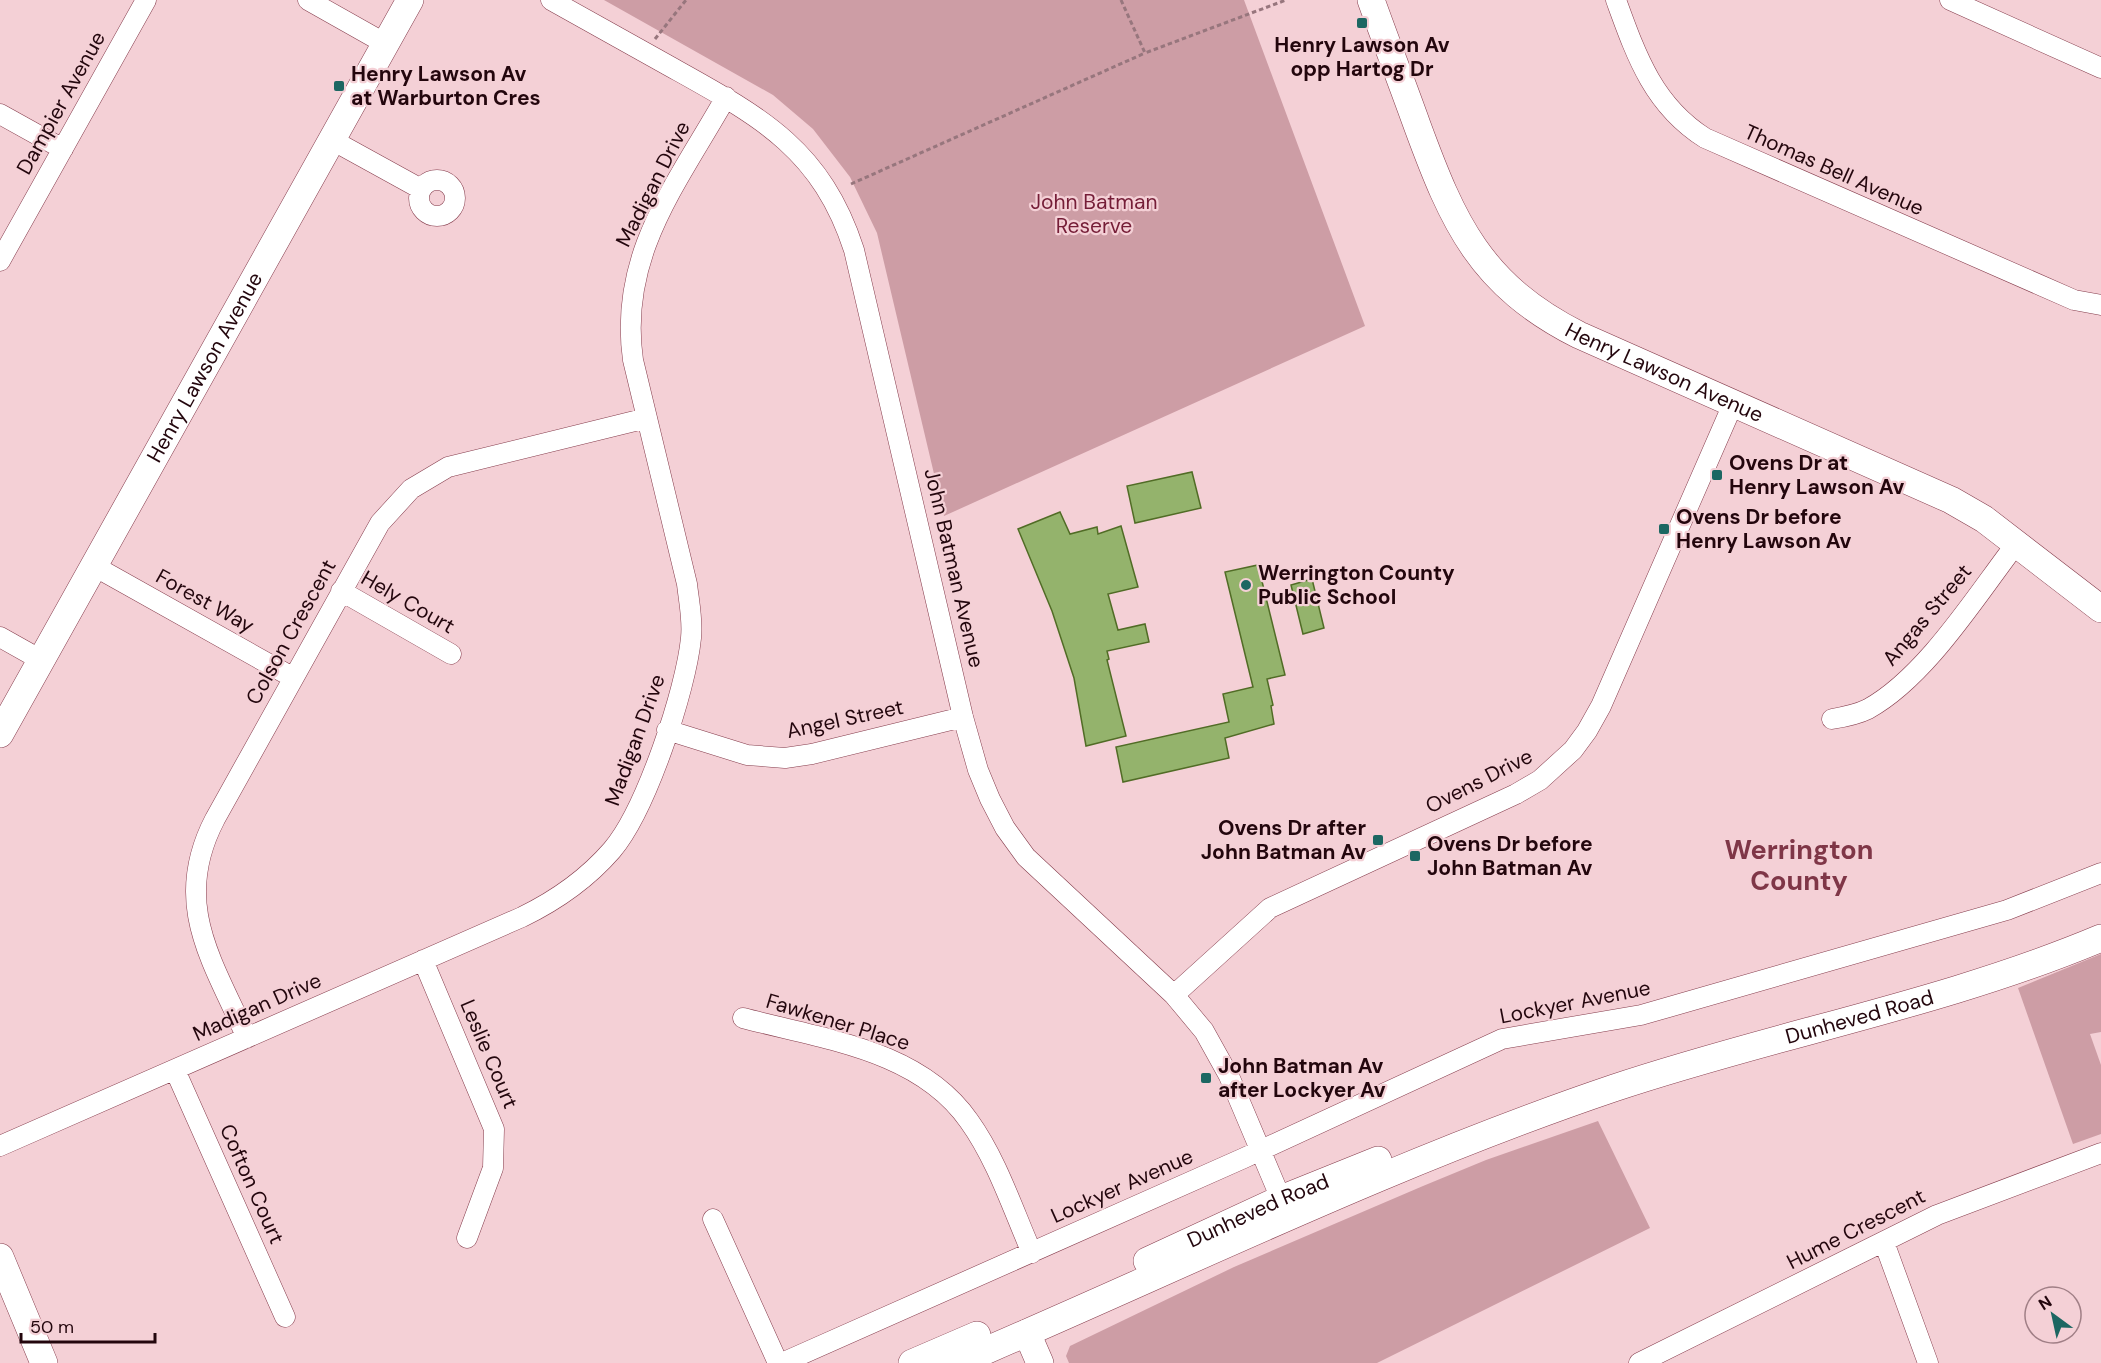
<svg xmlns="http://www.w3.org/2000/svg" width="2101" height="1363" font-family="'DM Sans',sans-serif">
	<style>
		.green { fill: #cd9da5 }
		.building { fill: #94b36c; stroke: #516c26; stroke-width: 1.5 }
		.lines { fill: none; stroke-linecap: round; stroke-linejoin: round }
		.street-casing { stroke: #853c4c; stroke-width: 21 }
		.secondary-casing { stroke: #853c4c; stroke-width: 28 }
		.path { stroke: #97767d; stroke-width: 3; stroke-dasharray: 4.5 3; stroke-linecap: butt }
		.street { stroke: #fff; stroke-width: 20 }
		.secondary { stroke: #fff; stroke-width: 27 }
		.poi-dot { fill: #1c6762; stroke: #f4d0d6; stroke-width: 2 }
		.labels { text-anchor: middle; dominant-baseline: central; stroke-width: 4.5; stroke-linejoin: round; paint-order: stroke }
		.poi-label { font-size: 21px; font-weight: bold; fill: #23060d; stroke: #f4d0d6; text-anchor: start }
		.street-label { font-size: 21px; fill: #23060d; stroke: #f4d0d6 }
		.park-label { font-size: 21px; fill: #751d37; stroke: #f4d0d6 }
		.district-label { font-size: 27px; font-weight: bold; fill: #7f3647; stroke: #f4d0d6 }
	</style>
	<rect width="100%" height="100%" fill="#f4d0d6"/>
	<path class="green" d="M604,0H1244L1365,326L944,516L877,233L850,177L813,129L773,95Z
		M2101,954V1032L2090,1034L2101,1065V1134L2073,1144L2018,988Z
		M1598,1121L1650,1228L1377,1363H1069L1066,1356L1070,1346L1234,1267L1423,1186L1486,1160Z"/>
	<path class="building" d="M1192,472L1201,508L1135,523L1127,486Z
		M1060,512L1070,534L1097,527L1098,534L1121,526L1138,587L1108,594L1118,630L1145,624L1149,642L1107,651L1109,659L1107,660L1126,736L1086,746L1074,678L1052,611L1018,529Z
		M1258,565L1285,675L1267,679L1273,705L1271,706L1274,724L1225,738L1229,758L1123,782L1116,747L1229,722L1223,694L1253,687L1225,572Z
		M1312,579L1324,628L1303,634L1291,585Z"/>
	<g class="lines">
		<defs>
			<path id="street" d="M308,0L386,44
				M551,0C591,22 631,45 671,67C759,116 821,148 854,250L963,717L978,770L990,799L1005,828L1026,857L1174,995L1204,1031L1229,1076L1281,1199
				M1616,0C1636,55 1653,105 1705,138L2074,300L2101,305
				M1950,0L2101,68
				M0,114L63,149
				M332,140L421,189
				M419 198a18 18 0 1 1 36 0a18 18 0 1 1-36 0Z
				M0,261L146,0
				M94,566L292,677
				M341,591L451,654
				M0,637L41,660
				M1832,719C1844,717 1856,715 1868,709C1926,677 1976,596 2016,544
				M667,730L747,755L785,758L812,754L963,717
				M423,960L494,1129L493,1168L467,1238
				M1174,995L1270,908L1516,794L1540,780L1573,750L1587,731L1601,706L1733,404
				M743,1018C821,1039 919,1049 969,1121C997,1160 1013,1210 1032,1253
				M247,1038C212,960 171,903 215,819L380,523L411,489L448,467L647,418
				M175,1070L285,1317
				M0,1146L522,917C557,900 586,880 612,850C646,810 686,690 691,638C693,620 689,602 687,584L633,360C618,255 677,184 726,97
				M713,1219L778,1363
				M1884,1242L1928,1363
				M782,1363L1244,1158L1502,1039L1641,1015L2007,910L2101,873
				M1639,1363L1937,1215L2101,1153"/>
			<g id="secondary">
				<path id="s1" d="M1371,0C1386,42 1402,83 1417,125C1453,223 1480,285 1579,335L1951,500L1984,519L2101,609"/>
				<path id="s2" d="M0,734L410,0"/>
				<path d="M0,1257L44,1363"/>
				<path id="s3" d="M1147,1261L1281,1199L1378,1160"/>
				<path d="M1027,1333L1040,1363"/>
				<path d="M912,1363L977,1335"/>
				<path id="s4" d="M957,1363C1175,1270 1389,1164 1614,1088C1775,1034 1944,1004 2101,938"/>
			</g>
		</defs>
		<use href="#street" class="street-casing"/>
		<use href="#secondary" class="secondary-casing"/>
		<path class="path" d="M1121,0L1145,53L1286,0
			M655,39L686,0
			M851,184L1145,53"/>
		<use href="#street" class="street"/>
		<use href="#secondary" class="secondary"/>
	</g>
	<g class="poi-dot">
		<rect x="1356" y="17" width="12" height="12" rx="3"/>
		<rect x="333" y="80" width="12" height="12" rx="3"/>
		<rect x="1711" y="469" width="12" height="12" rx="3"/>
		<rect x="1658" y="523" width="12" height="12" rx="3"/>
		<circle cx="1246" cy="585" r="6"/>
		<rect x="1372" y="834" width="12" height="12" rx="3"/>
		<rect x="1409" y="850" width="12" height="12" rx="3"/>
		<rect x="1200" y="1072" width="12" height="12" rx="3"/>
	</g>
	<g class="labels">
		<g class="poi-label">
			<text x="1362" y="45" text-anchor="middle">Henry Lawson Av<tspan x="1362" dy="24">opp Hartog Dr</tspan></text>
			<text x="351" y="74">Henry Lawson Av<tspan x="351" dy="24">at Warburton Cres</tspan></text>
			<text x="1729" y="463">Ovens Dr at<tspan x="1729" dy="24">Henry Lawson Av</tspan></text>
			<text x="1676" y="517">Ovens Dr before<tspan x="1676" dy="24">Henry Lawson Av</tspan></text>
			<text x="1258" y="573">Werrington County<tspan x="1258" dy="24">Public School</tspan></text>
			<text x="1366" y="828" text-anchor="end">Ovens Dr after<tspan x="1366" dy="24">John Batman Av</tspan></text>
			<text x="1427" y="844">Ovens Dr before<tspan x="1427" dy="24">John Batman Av</tspan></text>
			<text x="1218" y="1066">John Batman Av<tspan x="1218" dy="24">after Lockyer Av</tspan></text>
		</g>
		<g class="street-label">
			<text transform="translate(61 103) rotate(-61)">Dampier Avenue</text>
			<text transform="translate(1834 170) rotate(24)">Thomas Bell Avenue</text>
			<text transform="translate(653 184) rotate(-63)">Madigan Drive</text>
			<text stroke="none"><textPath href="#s2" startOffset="420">Henry Lawson Avenue</textPath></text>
			<text stroke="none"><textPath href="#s1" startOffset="500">Henry Lawson Avenue</textPath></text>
			<text transform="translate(954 568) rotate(77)">John Batman Avenue</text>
			<text transform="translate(205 601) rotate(29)">Forest Way</text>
			<text transform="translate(408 602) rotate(30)">Hely Court</text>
			<text transform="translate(1927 615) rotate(-50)">Angas Street</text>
			<text transform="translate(291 632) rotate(-61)">Colson Crescent</text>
			<text transform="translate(845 719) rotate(-12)">Angel Street</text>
			<text transform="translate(635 740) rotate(-70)">Madigan Drive</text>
			<text transform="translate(1479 781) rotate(-27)">Ovens Drive</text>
			<text transform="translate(1575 1002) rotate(-11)">Lockyer Avenue</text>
			<text transform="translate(257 1007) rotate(-24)">Madigan Drive</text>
			<text stroke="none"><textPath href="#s4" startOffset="968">Dunheved Road</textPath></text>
			<text transform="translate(838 1022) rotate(17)">Fawkener Place</text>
			<text transform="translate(489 1054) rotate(67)">Leslie Court</text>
			<text transform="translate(252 1184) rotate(66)">Cofton Court</text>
			<text transform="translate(1122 1186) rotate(-24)">Lockyer Avenue</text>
			<text stroke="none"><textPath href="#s3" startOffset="122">Dunheved Road</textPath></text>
			<text transform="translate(1856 1229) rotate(-27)">Hume Crescent</text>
		</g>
		<g class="park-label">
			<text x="1094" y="202">John Batman<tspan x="1094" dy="24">Reserve</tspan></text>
		</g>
		<g class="district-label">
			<text x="1799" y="849">Werrington<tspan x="1799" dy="31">County</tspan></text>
		</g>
	</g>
	<g transform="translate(2053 1315) rotate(327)"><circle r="28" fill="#f4d0d6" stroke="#a07f86" stroke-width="1.5"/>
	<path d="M0-4.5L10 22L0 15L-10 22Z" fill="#1c6762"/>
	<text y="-9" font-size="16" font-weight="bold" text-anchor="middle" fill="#23060d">N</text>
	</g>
	<path d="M21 1333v9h134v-9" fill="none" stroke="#23060d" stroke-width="3"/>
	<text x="30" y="1333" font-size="18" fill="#23060d" stroke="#f4d0d6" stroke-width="4.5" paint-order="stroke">50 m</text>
</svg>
